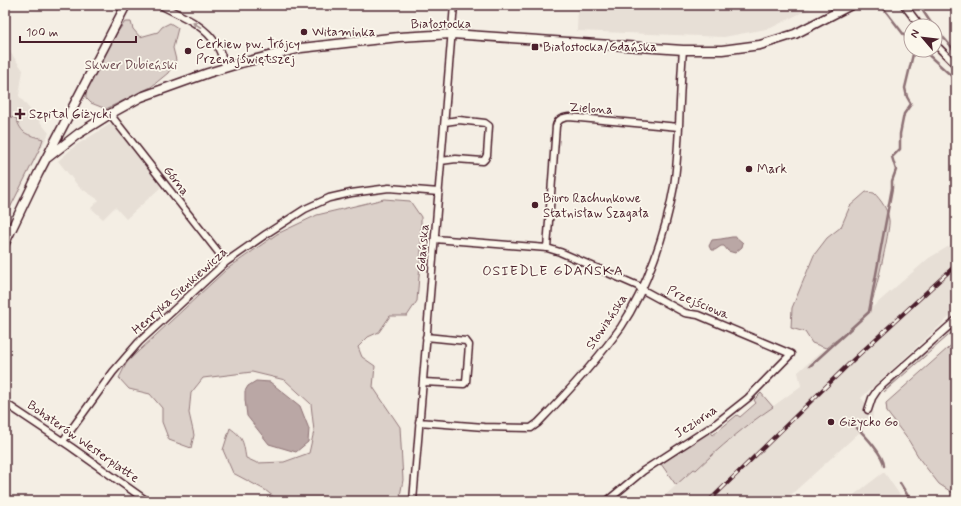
<svg xmlns="http://www.w3.org/2000/svg" width="961" height="506" font-family="Mynerve,sans-serif">
	<style>
		.built { fill: #e7dfd6 }
		.green { fill: #dbd0c9; stroke: #92787a }
		.water { fill: #baa7a5; stroke: #8d7174 }
		.lines { fill: none; stroke-linecap: round; stroke-linejoin: round }
		.stream { stroke: #8d7174; stroke-width: 2.5 }
		.minor-casing { stroke: #4a1f2b; stroke-width: 9 }
		.tertiary-casing { stroke: #4a1f2b; stroke-width: 11 }
		.minor { stroke: #fbf7ec; stroke-width: 6 }
		.tertiary { stroke: #fbf7ec; stroke-width: 8 }
		.rail-casing { stroke: #4a1f2b; stroke-width: 4 }
		.rail { stroke: #fbf7ec; stroke-width: 2.5; stroke-dasharray: 8; stroke-linecap: butt }
		.oneway { fill: #ab9695 }
		.poi-dot { fill: #4a1f2b; stroke: #fbf7ec; stroke-width: 1.5 }
		.labels { text-anchor: middle; dominant-baseline: central; stroke-width: 3.5; stroke-linejoin: round; paint-order: stroke }
		.street-label { font-size: 13px; fill: #4a1f2b; stroke: #fbf7ec }
		.poi-label { font-size: 13px; fill: #4a1f2b; stroke: #fbf7ec; text-anchor: start }
		.park-label { font-size: 13px; fill: #6e4b52; stroke: #fbf7ec }
		.neighbourhood-label { font-size: 14px; letter-spacing: 1px; fill: #4a1f2b; stroke: #fbf7ec }
	</style>
	<rect width="100%" height="100%" fill="#f4eee4"/>
	<filter id="ink" filterUnits="userSpaceOnUse"><feTurbulence type="fractalNoise" baseFrequency=".025" numOctaves="2"/><feDisplacementMap in="SourceGraphic" scale="8" xChannelSelector="R" yChannelSelector="G"/><feConvolveMatrix kernelMatrix="1 2 1 2 8 2 1 2 1" color-interpolation-filters="sRGB"/></filter>
	<g filter="url(#ink)">
		<path class="built" d="M578,5H817L771,28L724,37L577,31Z
			M5,45L23,70L19,96L49,133L5,218Z
			M112,123L159,183L160,188L126,219L115,207L103,219L91,208L99,200L79,187L58,161L75,146Z
			M956,242V311L861,398L873,412L872,421L784,501H659L695,468L696,470L717,449L746,426L801,386L798,372L929,258Z
			M884,472L904,501H846Z"/>
		<path class="green" d="M125,22H131L133,29L140,37L158,32L162,27L170,23L178,28L173,48L176,60L168,73L151,87L106,109L91,103L86,98V89L116,34Z
			M5,116L16,118C22,135 26,134 43,139L40,148L5,218Z
			M866,192L874,193C881,200 888,210 889,220C891,227 873,306 868,312C860,324 838,338 826,348L812,343L805,332L791,328L792,308L814,255L827,238L841,227L850,206Z
			M384,199L410,201L421,217V252L417,301L407,316H390L379,332L368,337L358,347L362,357L375,366L373,387L400,427L403,480L399,501H279L265,490L233,473L223,450L230,428C244,438 243,442 246,458L257,463L284,462L309,453L314,431L311,404L285,380L252,372L203,378L191,393L189,413L194,435L191,448L169,440L162,422V408L150,394L129,389L119,378L127,362L227,269L277,234L317,215Z
			M956,325V329L884,392L900,375Z
			M956,341V495L939,484L921,461L909,441L887,412L886,403Z
			M761,393L773,407C745,426 720,447 696,470L694,469L676,485L661,464L710,431L713,435L737,415L740,417L756,403L754,400Z"/>
		<path class="water" d="M732,237H736L743,243L742,247L735,253L728,251L724,246H721L715,250H711L709,246L712,240L721,239Z
			M256,381L270,382L300,406L309,429L308,442L296,452L269,444L247,416L245,400V391L248,386Z"/>
		<g class="lines">
			<path class="stream" d="M881,5L911,44
				M919,5L933,26
				M935,28L956,52
				M923,50L956,80
				M810,366L869,312L892,188V181L896,170L892,157L900,149V134L904,114L911,104L907,97L905,88L914,50
				M857,428C865,435 884,456 884,466
				M900,483L911,501"/>
			<defs>
				<path id="minor" d="M160,5C179,15 204,24 216,44C221,52 223,60 226,67
					M904,5L920,26
					M935,44L956,65
					M110,114L226,262
					M441,161L456,159L483,161L485,159L487,155L489,126L485,123L459,120L445,122
					M435,239L547,248L560,252L638,286L641,289L685,313L698,315L791,354L748,398L714,425L643,471L607,501
					M547,248L556,126C558,119 562,118 569,117L679,127
					M423,382L464,384L466,382L469,345L466,341L426,337
					M5,403L71,447L147,501
					M868,410L872,398L878,389L956,320
					M419,422L484,427L531,428L538,423C567,393 597,361 621,327C647,288 666,232 674,186C677,166 678,146 679,126C680,100 681,75 683,50
					M63,441L113,372L139,342L226,262L266,234L305,209L329,198L351,193L389,188L439,192
					M413,501L454,5"/>
				<path id="tertiary" d="M47,158L78,134L110,114L141,97L208,73L241,63L301,48L399,37L452,34L683,50H722L760,45L795,34L851,5
					M5,243L38,174L126,5"/>
			</defs>
			<use href="#minor" class="minor-casing"/>
			<use href="#tertiary" class="tertiary-casing"/>
			<use href="#minor" class="minor"/>
			<use href="#tertiary" class="tertiary"/>
			<defs>
				<path id="rail" d="M709,501L853,360L956,265"/>
			</defs>
			<use href="#rail" class="rail-casing"/>
			<use href="#rail" class="rail"/>
		</g>
		<defs><path id="oneway-solid" d="M-6-.8H1V-3.2L6.5 0L1 3.2V.8H-6Z"/></defs>
		<use class="oneway" href="#oneway-solid" transform="translate(197 25) rotate(-147)"/>
	</g>
	<g class="poi-dot">
		<circle cx="304" cy="32" r="4"/>
		<rect x="531" y="43" width="8" height="8" rx="2"/>
		<circle cx="188" cy="51" r="4"/>
		<path d="M18 108h4v4h4v4h-4v4h-4v-4h-4v-4h4z"/>
		<circle cx="749" cy="169" r="4"/>
		<circle cx="535" cy="205" r="4"/>
		<circle cx="831" cy="422" r="4"/>
	</g>
	<g class="labels">
		<g class="street-label">
			<text x="441" y="24">Białostocka</text>
			<text transform="translate(591 109) rotate(3)">Zielona</text>
			<text transform="translate(176 181) rotate(52)">Górna</text>
			<text transform="translate(423 248) rotate(-85)">Gdańska</text>
			<text transform="translate(180 291) rotate(-42)">Henryka Sienkiewicza</text>
			<text transform="translate(698 303) rotate(23)">Przejściowa</text>
			<text transform="translate(607 322) rotate(-56)">Słowiańska</text>
			<text transform="translate(696 422) rotate(-34)">Jeziorna</text>
			<text transform="translate(83 442) rotate(35)">Bohaterów Westerplatte</text>
		</g>
		<g class="poi-label">
			<text x="312" y="32">Witaminka</text>
			<text x="196" y="44">Cerkiew pw. Trójcy<tspan x="196" dy="15">Przenajświętszej</tspan></text>
			<text x="543" y="47">Białostocka/Gdańska</text>
			<text x="29" y="114">Szpital Giżycki</text>
			<text x="757" y="169">Mark</text>
			<text x="543" y="198">Biuro Rachunkowe<tspan x="543" dy="15">Statnisław Szagała</tspan></text>
			<text x="839" y="422">Giżycko Go</text>
		</g>
		<g class="park-label">
			<text x="131" y="65">Skwer Dubieński</text>
		</g>
		<g class="neighbourhood-label">
			<text x="553" y="271">OSIEDLE GDAŃSKA</text>
		</g>
	</g>
	<rect width="961" height="506" fill="none" stroke="#fbf7ec" stroke-width="20"/>
	<rect x="10" y="10" width="941" height="486" fill="none" stroke="#4a1f2b" stroke-width="1.5" filter="url(#ink)"/>
	<g transform="translate(923 38) rotate(298)"><circle r="19" fill="#fbf7ec" stroke="#b4a19f"/>
	<path d="M0-3L7 15L0 10L-7 15Z" fill="#4a1f2b"/>
	<text y="-6" font-size="11" font-weight="bold" text-anchor="middle" fill="#4a1f2b">N</text>
	</g>
	<path d="M20 36v6h116v-6" fill="none" stroke="#4a1f2b" stroke-width="2"/>
	<text x="26" y="36" font-size="12" fill="#4a1f2b" stroke="#fbf7ec" stroke-width="3" paint-order="stroke">100 m</text>
</svg>
